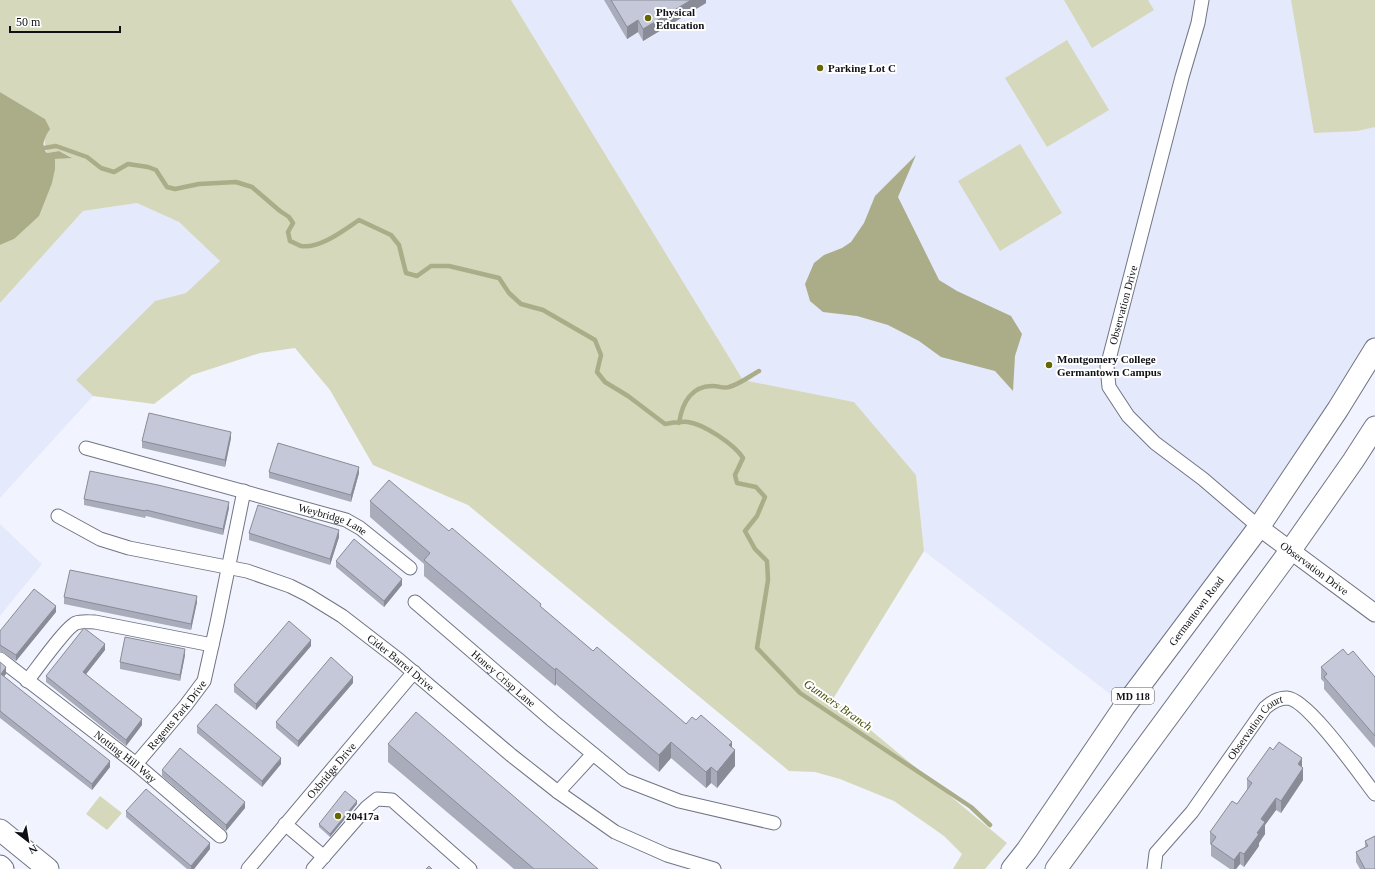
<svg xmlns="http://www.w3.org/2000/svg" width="1375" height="869" font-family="Georgia,serif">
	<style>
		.built { fill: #e4e9fc }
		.green { fill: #d5d8ba }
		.water { fill: #aaad87 }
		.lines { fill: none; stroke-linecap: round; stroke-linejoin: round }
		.stream { stroke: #aaad87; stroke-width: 4.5 }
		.minor-casing { stroke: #717584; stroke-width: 15 }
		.tertiary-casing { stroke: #717584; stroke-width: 19 }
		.primary-casing { stroke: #717584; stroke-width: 23 }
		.minor { stroke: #fff; stroke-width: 13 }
		.tertiary { stroke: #fff; stroke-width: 17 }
		.primary { stroke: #fff; stroke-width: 21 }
		.wall { fill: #a9acba }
		.shaded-wall { fill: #898c97 }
		.building { fill: #c4c8d8; stroke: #898c97 }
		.poi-dot { fill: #646704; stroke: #fff; stroke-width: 1.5 }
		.labels { text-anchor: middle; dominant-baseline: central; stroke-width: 4; stroke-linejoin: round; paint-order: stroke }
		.shield { fill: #fff; stroke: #56585b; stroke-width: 1 }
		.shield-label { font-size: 10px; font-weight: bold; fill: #0e1015 }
		.poi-label { font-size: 11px; font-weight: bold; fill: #0e1015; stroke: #fff; text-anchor: start }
		.street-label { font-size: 11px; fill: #0e1015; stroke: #fff }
		.water-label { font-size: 12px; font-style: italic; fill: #4b4e0c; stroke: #fff }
	</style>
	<rect width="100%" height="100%" fill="#f1f4fe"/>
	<path class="built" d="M511,0H1375V349L1338,409L1118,700L924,551L916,475L854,402L743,380Z
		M137,203L179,222L220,261L186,293L155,301L76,380L93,396L0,498V303L83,211Z
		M0,524L42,564L0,616Z"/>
	<path class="green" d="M0,0H511L743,380L854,402L916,475L924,551L833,699L1007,843L985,869H953L962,854L944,836L894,801L840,779L815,772L789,771L468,505L373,465L330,390L295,348L260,353L192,375L154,404L93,396L76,380L155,301L186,293L220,261L179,222L137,203L83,211L0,303V245L14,239L55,169V159L71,157L59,151L47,153L44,139L45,119L0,92Z
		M1064,0H1148L1154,10L1092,48Z
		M1291,0H1375V127L1357,131L1314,133Z
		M1067,40L1109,110L1047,147L1005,78Z
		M1020,144L1062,213L1000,251L958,181Z
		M100,796L122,813L107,830L86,814Z"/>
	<path class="water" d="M0,92L45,119L50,129C45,137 40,145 47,153L59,151L72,158L55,159V169L52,183L39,216L14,239L0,245Z
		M916,155L898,197L939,280L957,291L1011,316L1022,334L1015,356L1013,391L995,371L941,357L919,341L888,325L857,316L823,312L810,301L805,284L814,263L824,255L842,248L851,242L864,223L875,196Z"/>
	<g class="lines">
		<path class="stream" d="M38,149L56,146L87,157L101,168L114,172L128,164L148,167L156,170L167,187L175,189L199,184L236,182L252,187L280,211L289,217L293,223L288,232L290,241C293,242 298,245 301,246C320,249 344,230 359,220L391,235L399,245L406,273L417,276L431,266H449L499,278L509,293L521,304L543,310L595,340L601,355L597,372L605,382L628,396L665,424C672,423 681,421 688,422C704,424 735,445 743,458L735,475L737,483L756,487L765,497L757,516L745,531L755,549L767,561L768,580L757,648L800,693L971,807L990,825
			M679,423C682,404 691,385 714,386C719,386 724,389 729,387C740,384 750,376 759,371"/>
		<defs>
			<g id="minor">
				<path d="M1202,0L1198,23L1182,77L1107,367L1109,387L1128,416L1155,443L1203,479L1259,527"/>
				<path id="s1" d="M86,448L346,520L360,528L410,568"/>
				<path id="s2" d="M58,516L100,539L129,548L247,571L290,586L308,595L342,616L399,660L511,755L558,792L615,832L667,855L714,869"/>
				<path id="s3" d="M415,602L553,721L625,780L679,801L774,823"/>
				<path id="s4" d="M0,659L136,764L220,836"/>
				<path d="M27,681C36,670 66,627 76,623C82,621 88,622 95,622L212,645"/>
				<path id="s5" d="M136,764L186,705L204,681L217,623L244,491"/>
				<path d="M558,792L593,754"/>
				<path d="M285,824L324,857"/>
				<path id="s6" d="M248,869L414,672"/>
				<path d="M313,869L367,807L377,799L392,800L470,869"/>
				<path id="s7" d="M1154,869L1156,853L1192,812L1265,708C1272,702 1278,698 1287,698C1308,699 1361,776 1375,794"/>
			</g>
			<g id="tertiary">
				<path id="s8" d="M1259,527L1375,613"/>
			</g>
			<g id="primary">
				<path d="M0,830L48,869"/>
				<path d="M0,866L3,869"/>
				<path id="s9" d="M1012,869L1027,850L1124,707L1259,527L1338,409L1375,349"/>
				<path d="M1056,869L1290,551L1353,461L1375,427"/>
			</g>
		</defs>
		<use href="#minor" class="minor-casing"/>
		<use href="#tertiary" class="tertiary-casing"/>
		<use href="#primary" class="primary-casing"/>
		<use href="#minor" class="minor"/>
		<use href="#tertiary" class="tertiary"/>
		<use href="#primary" class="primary"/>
	</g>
	<path class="wall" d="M604,0H706V3L643,41L638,32L627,39Z
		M231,438L225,467L142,448V441Z
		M269,472L359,473L351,502L269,478Z
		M84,499L229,508L223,535L146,516L145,518L84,505Z
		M370,501L449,531L541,607L593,651L686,724L732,748L735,766L717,788L711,783L706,788L671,758L659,772L556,684L555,686L424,576V564L370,517Z
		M249,533L339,537L330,565L249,540Z
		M336,561L402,585L384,607L336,567Z
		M64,597L197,602L191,630L64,604Z
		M56,612L16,661L0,651V631Z
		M311,646L256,710L234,692V685Z
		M105,650L86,674L142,725L126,746L46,682V676Z
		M185,655L180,681L120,669V662Z
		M1348,655L1375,677V748L1324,689V682L1321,679V667Z
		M0,662L6,674L4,676L110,767L92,790L0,718Z
		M353,683L298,747L276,728V722Z
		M197,726L281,764L262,787L197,733Z
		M388,744L598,869H514L388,762Z
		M1273,750L1302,768L1303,780L1281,813L1276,810L1265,825V834L1259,843V846L1244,867L1240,864L1236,869H1230L1211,856V845L1210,844V832L1237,804L1247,790V779Z
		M162,770L245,808L226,831L162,776Z
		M357,804L330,837L319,827V824Z
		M126,811L210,849L194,869H187L126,817Z
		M1375,836V869H1360L1356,862V852L1365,847V841Z"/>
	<path class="shaded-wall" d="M691,0H706V3L643,41V29Z
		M638,20V32L627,39V27Z
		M231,432V438L225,467V460Z
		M359,467V473L351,502V495Z
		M229,502V508L223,535V529Z
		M339,530V537L330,565V559Z
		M402,579V585L384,607V601Z
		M197,596V602L191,630V624Z
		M56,606V612L16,661V655Z
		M311,640V646L256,710V704Z
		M105,644V650L83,678V672Z
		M185,649V655L180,681V675Z
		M6,667V674L1,680V674Z
		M556,668V684L555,686V670Z
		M353,677V683L298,747V741Z
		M142,719V725L126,746V740Z
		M671,742V758L659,772V755Z
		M732,742V753L735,750V766L717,788V772L729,745Z
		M281,758V764L262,787V781Z
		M1302,758V770L1303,768V780L1281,813V801L1298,764Z
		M110,761V767L92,790V784Z
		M711,767V783L706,788V772Z
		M1276,798V810L1265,825V834L1259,843V846L1244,867V854L1257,833L1261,819Z
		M357,801V804L330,837V834Z
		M245,802V808L226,831V825Z
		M210,843V849L194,869H191V866Z
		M1240,852V864L1236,869H1234V860Z"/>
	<path class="building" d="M611,0H691L643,29L638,20L627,27Z
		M149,413L231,432L225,460L142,441Z
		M278,443L359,467L351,495L269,472Z
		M90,471L158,485L229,502L223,529L146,510L145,511L84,499Z
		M389,480L449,531L452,528L541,604L540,606L593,651L597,647L686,724L692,717L696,720L701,715L732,742L729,745L735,750L717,772L711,767L706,772L671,742L659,755L556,668L555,670L424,560L430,553L370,501Z
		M258,505L339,530L330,559L249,533Z
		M354,539L402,579L384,601L336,561Z
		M70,570L197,596L191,624L64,597Z
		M34,589L56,606L16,655L0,645V631Z
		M289,621L311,640L256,704L234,685Z
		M84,628L105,644L83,672L142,719L126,740L46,676Z
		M125,637L185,649L180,675L120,662Z
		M1343,649L1348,655L1353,651L1375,677V736L1324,677L1327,674L1321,667Z
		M331,657L353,677L298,741L276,722Z
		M0,662L6,667L1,674L110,761L92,784L0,711Z
		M216,704L281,758L262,781L197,726Z
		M416,712L598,869H534L388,744Z
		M1279,742L1302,758L1298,764L1303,768L1281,801L1276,798L1261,819L1265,822L1257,833L1259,834L1244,854L1240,852L1234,860L1211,844L1216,837L1210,832L1232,801L1237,804L1252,783L1247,779L1270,747L1273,750Z
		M180,748L245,802L226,825L162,770Z
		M146,789L210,843L191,866L126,811Z
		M345,791L357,801L330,834L319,824Z
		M1375,836V869H1365L1356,852L1368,846L1365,841Z
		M429,866L432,869H426Z"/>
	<g class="poi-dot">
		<circle cx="648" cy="18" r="4"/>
		<circle cx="820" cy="68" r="4"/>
		<circle cx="1049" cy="365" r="4"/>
		<circle cx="338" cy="816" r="4"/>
	</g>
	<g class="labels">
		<rect class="shield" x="1112" y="688" width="42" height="16" rx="3"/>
		<g class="shield-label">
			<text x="1133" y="696">MD 118</text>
		</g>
		<g class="poi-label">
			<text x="656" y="12">Physical<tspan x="656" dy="13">Education</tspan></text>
			<text x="828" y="68">Parking Lot C</text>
			<text x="1057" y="359">Montgomery College<tspan x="1057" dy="13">Germantown Campus</tspan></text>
			<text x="346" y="816">20417a</text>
		</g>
		<g class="street-label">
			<text transform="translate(1123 305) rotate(-75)">Observation Drive</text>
			<text stroke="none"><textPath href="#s1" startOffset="257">Weybridge Lane</textPath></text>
			<text stroke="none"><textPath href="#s8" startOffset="69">Observation Drive</textPath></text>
			<text stroke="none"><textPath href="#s9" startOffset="317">Germantown Road</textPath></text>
			<text stroke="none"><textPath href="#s2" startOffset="379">Cider Barrel Drive</textPath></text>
			<text stroke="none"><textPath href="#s3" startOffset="117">Honey Crisp Lane</textPath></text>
			<text stroke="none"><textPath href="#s5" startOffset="64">Regents Park Drive</textPath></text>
			<text stroke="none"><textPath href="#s7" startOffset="177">Observation Court</textPath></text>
			<text stroke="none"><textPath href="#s4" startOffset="159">Notting Hill Way</textPath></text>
			<text stroke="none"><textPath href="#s6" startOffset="129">Oxbridge Drive</textPath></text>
		</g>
		<g class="water-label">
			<text transform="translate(838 705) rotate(35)">Gunners Branch</text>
		</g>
	</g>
	<g transform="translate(28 841) rotate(149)" stroke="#ffffff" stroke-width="3" paint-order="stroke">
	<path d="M0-3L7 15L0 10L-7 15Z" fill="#0e1015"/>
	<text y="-6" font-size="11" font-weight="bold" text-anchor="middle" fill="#0e1015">N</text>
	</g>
	<path d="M10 26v6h110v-6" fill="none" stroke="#0e1015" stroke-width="2"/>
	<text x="16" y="26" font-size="12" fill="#0e1015" stroke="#ffffff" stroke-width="3" paint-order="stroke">50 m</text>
</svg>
